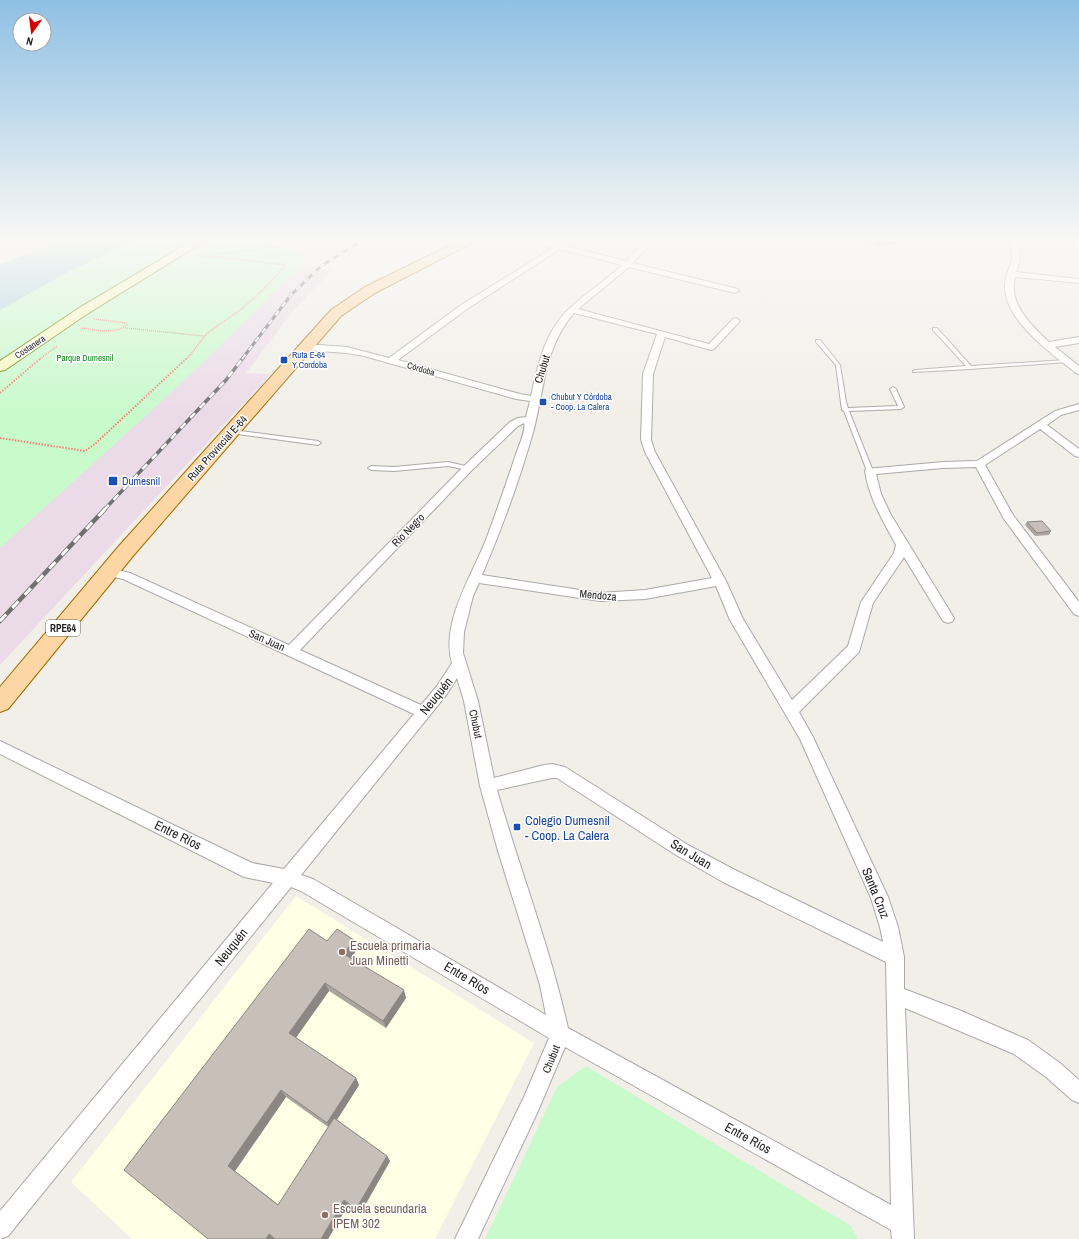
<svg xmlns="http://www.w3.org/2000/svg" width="1079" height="1239" font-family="'Archivo Narrow',sans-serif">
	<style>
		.industrial { fill: #ebdbe8 }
		.education { fill: #ffffe5 }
		.park { fill: #c8facc }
		.water { fill: #aad3df }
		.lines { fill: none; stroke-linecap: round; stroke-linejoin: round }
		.lane-casing { stroke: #a9a9a9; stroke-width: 2 }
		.street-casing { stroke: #a9a9a9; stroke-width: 2 }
		.secondary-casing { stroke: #707d05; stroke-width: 2 }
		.primary-casing { stroke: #a06b00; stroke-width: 2 }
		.path-far1 { stroke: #fa8072; stroke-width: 1.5; stroke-dasharray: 1 1; stroke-linecap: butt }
		.path { stroke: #fa8072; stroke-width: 2; stroke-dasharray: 1.5 1.5; stroke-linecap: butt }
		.lane { fill: #fff; fill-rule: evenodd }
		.street { fill: #fff; fill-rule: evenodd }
		.secondary { fill: #f7fabf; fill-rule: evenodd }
		.primary { fill: #fcd6a4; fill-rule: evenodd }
		.rail-far2-casing { stroke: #707070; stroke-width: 3 }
		.rail-far1-casing { stroke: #707070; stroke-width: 3.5 }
		.rail-casing { stroke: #707070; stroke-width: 4.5 }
		.rail-far2 { stroke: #fff; stroke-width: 2; stroke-dasharray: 5.5; stroke-linecap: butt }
		.rail-far1 { stroke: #fff; stroke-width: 2.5; stroke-dasharray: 7; stroke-linecap: butt }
		.rail { stroke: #fff; stroke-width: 3; stroke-dasharray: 9; stroke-linecap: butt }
		.wall { fill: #aba49e; fill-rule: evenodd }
		.shaded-wall { fill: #8b8681 }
		.building { fill: #c7bfb8; stroke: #8b8681 }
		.transit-dot { fill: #1a4fb4; stroke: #fff; stroke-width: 1.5 }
		.education-dot { fill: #8d6e63; stroke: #fff; stroke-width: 1.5 }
		.labels { text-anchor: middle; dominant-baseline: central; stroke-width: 3; stroke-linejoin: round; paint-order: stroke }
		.far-street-label { font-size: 9px; fill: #222; stroke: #fff }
		.far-transit-label { font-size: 9px; fill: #164399; stroke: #fff; text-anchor: start }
		.far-park-label { font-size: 9px; fill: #0c8416; stroke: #fff }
		.shield { fill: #fff; stroke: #646464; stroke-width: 1 }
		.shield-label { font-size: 10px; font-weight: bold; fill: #222 }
		.street-label { font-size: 11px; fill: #222; stroke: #fff }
		.transit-label { font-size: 11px; fill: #164399; stroke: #fff; text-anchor: start }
		.near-street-label { font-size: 13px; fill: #222; stroke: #fff }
		.near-transit-label { font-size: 13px; fill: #164399; stroke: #fff; text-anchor: start }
		.near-education-label { font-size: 13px; fill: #785e54; stroke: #fff; text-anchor: start }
	</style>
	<rect width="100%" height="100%" fill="#f2efe9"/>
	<path class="industrial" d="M203,254L333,270L292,312L246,373L271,374L0,665V384Z"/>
	<path class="education" d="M296,896L534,1043L435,1239H132L71,1182Z"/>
	<path class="park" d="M137,239H272L307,257C211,361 104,453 0,548V310L66,273Z
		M586,1066L851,1226L858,1239H485L557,1087Z"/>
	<path class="water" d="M63,239H137L66,273L0,310V264C21,256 43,250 63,239Z"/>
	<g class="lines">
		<defs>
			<path id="lane" d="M933,328H937L971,366L1067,360L1069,361L1067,362L970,369L913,372V371L915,370L966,366L933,330Z
				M816,340H820L840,365L846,402L848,408L898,406L890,389L893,387L896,389L904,407L901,409L849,411L873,471L872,472L870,473L867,471L844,411L842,410L836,365L816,342Z
				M232,430L318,441L321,443L318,445L230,433L229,432Z
				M448,462L470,467L471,468L468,470L448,466L394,471L371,470L368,468L371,466L394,467Z"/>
			<path id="street" d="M278,239H286L276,247H270V243Z
				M524,239H536L626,261L649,239H656L632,263L738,289L739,291L735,293L629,267L578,309L709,344L733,319L736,318L740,321L714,349L711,350L665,337L653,374L651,440L655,452L726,581L743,619L792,700L848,646L861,602L894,553L896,545C883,521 869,498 865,471L866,469L943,462L977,461L1055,411L1079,404V410L1061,415L1047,425L1079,449V457L1075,456L1040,429L985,465L1013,515L1079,602V616L1074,614L1004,519L976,467L943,468L876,474L881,494L891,515L954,618L953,621L948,623L943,621L904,557L873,603L859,652L799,712L813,737L888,897L898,927L904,957V989L959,1010L1028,1040L1060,1063L1079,1080V1103L1072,1100L1046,1077L1014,1054L905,1008L914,1239H892L891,1230L565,1047L538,1111L478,1239H455L524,1097L549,1038L301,891L291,887L8,1236L0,1239V1211L273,883L244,877L0,754V741L252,863L284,869L414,714L123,579L105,575L103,572L105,569L109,568L130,573L289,645L464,466L510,422L518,418L526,417L530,401L516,399L364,356L347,353L305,350L301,347L305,344L347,347L389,358L461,305L553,248ZM560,249L622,265C606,280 586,293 570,308C545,330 538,365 531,396L520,394L398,360L467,309ZM574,313L657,334L643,374L641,440L645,452L712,578L645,590L600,593L482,575C502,528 520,479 534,429C544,389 545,346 574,313ZM524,423C526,431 518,447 515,457C506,484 497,510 487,537C473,574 440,623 452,663L437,686L421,705L300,650L472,470L518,426ZM479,583L600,601L645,599L716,586L730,620L800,739L871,898L880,927L883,942L735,870L688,845L565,767L552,764L544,765L494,778L478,701L463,653L464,632L473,596ZM457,678L464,701L480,786L498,851L540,985L546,1015L313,879L301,875L447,694ZM552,778H557L676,855L723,882L886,962L891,1205L568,1028C550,947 520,870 497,790Z
				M1008,239H1016C1021,252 1021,259 1016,272L1079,279V283L1015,277C1008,304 1031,325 1049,342L1079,337V343L1055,347L1079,366V374L1076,373C1052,354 1005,321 1005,287C1005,266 1019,264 1008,239Z
				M1072,239H1079V249H1076Z"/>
			<path id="secondary" d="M195,239H208L87,314L5,370L0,371V361L79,308Z"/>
			<path id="primary" d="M463,239H478L476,241L375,293L341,316L133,556L8,709L0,712V687L119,546L331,310L365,287Z"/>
		</defs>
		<use href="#lane" class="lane-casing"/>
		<use href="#street" class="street-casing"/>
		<use href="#secondary" class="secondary-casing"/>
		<use href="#primary" class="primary-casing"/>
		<path class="path-far1" d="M0,244L15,239
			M211,255L263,249
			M82,328C97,330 113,335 127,325L126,323L94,319
			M125,328L204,336
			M40,359L57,346
			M186,359C195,351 199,341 208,333C217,325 227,320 236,313C254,299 271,283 285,265L197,255"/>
		<path class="path" d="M0,393L41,358
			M0,438L85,451L95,444L187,358"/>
		<use href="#lane" class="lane"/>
		<use href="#street" class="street"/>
		<use href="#secondary" class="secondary"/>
		<use href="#primary" class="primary"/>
		<defs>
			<path id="rail-far2" d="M242,359L291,295L321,266L365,239"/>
			<path id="rail-far1" d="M104,510L226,380L243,358"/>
			<path id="rail" d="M0,621L105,509"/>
		</defs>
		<use href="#rail-far2" class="rail-far2-casing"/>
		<use href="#rail-far1" class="rail-far1-casing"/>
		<use href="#rail" class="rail-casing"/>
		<use href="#rail-far2" class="rail-far2"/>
		<use href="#rail-far1" class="rail-far1"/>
		<use href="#rail" class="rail"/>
	</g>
	<path class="wall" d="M861,239H916L876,247Z
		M1027,522L1051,531L1049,535L1035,536L1025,525Z
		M327,941L358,948L351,958L406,998L386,1028L329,991L296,1038L356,1078L359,1085L337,1120L387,1156L390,1161L360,1214L348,1205L328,1239H208L124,1170ZM286,1097L328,1127L279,1205L235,1171Z"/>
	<path class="shaded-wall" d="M879,239H916L876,247Z
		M354,940L358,948L348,962L344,954Z
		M325,983L329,991L294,1040L289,1033Z
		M404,990L406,998L386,1028L383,1021Z
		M356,1078L359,1085L331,1129L327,1123Z
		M281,1090L286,1097L235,1171L228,1166Z
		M387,1156L390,1161L360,1214L356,1209Z
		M344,1200L348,1205L328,1239H321Z
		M269,1234L275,1239H266Z"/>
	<path class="building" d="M1042,521L1051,531L1037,533L1027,522Z
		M309,929L327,941L337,929L354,940L344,954L404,990L383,1021L325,983L289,1033L356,1078L327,1123L281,1090L228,1166L278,1205L334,1118L387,1156L356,1209L344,1200L321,1239H275L269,1234L266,1239H208L124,1170Z"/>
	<linearGradient id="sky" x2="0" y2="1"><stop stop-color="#8fc0e4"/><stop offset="0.58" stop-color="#f9f8f5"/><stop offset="1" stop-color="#f9f8f5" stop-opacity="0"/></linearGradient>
	<rect width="1079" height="413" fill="url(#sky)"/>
	<g class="transit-dot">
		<rect x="280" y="356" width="8" height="8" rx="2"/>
		<rect x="539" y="398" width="8" height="8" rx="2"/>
		<rect x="108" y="476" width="10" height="10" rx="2"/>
		<rect x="513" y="823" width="8" height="8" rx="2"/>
	</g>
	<g class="education-dot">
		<circle cx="342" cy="952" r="4"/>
		<circle cx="325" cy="1215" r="4"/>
	</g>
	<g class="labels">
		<g class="far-street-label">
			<text transform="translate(30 347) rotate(-34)">Costanera</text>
			<text transform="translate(421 369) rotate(17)">Córdoba</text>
		</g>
		<g class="far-transit-label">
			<text x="292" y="355">Ruta E-64<tspan x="292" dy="10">Y Cordoba</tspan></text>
			<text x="551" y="397">Chubut Y Córdoba<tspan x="551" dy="10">- Coop. La Calera</tspan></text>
		</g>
		<g class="far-park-label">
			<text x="85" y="358">Parque Dumesnil</text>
		</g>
		<rect class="shield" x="46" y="620" width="34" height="16" rx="3"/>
		<g class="shield-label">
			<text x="63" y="628">RPE64</text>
		</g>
		<g class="street-label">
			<text transform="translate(542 369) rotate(-73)">Chubut</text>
			<text transform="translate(217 448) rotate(-48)">Ruta Provincial E-64</text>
			<text transform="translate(408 530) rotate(-46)">Río Negro</text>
			<text transform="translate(598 595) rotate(5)">Mendoza</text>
			<text transform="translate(267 640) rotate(24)">San Juan</text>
			<text transform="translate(476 724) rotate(78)">Chubut</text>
			<text transform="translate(551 1059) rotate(-68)">Chubut</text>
		</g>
		<g class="transit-label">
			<text x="122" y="481">Dumesnil</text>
		</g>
		<g class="near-street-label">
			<text transform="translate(436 696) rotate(-51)">Neuquén</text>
			<text transform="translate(178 835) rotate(26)">Entre Ríos</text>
			<text transform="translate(691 854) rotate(31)">San Juan</text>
			<text transform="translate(876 893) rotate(68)">Santa Cruz</text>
			<text transform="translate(231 947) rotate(-51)">Neuquén</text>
			<text transform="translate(467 978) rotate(31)">Entre Ríos</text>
			<text transform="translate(748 1138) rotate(29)">Entre Ríos</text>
		</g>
		<g class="near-transit-label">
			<text x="525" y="820">Colegio Dumesnil<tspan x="525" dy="15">- Coop. La Calera</tspan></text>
		</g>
		<g class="near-education-label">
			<text x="350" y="945">Escuela primaria<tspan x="350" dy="15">Juan Minetti</tspan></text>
			<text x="333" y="1208">Escuela secundaria<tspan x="333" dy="15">IPEM 302</tspan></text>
		</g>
	</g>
	<g transform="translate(32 32) rotate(194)"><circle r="19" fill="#ffffff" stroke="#a7a7a7"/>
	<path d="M0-3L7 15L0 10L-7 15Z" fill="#d40000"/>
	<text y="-6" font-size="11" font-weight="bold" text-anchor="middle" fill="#222222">N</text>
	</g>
</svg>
